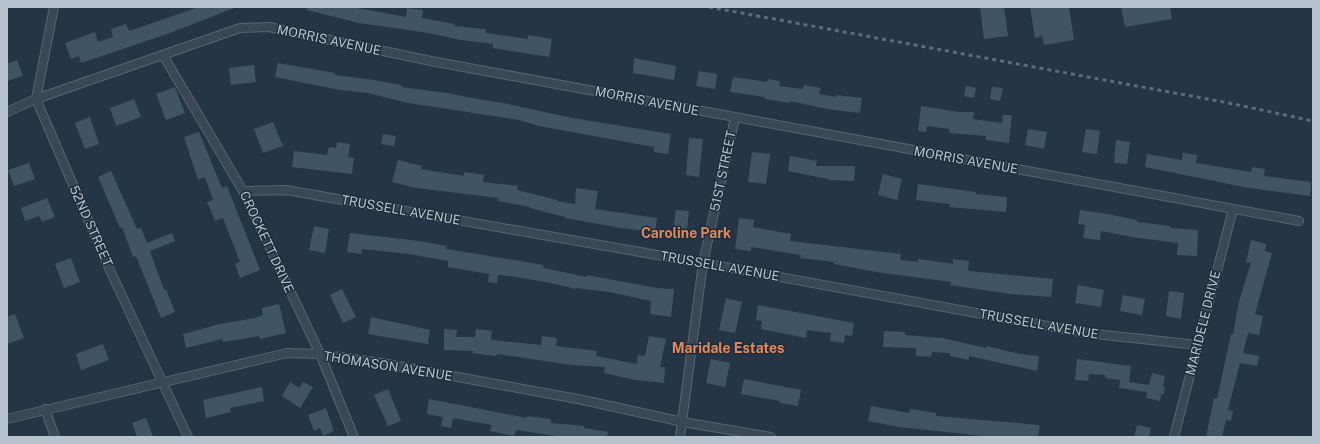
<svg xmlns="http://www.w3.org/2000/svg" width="1320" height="444" font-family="'Public Sans',sans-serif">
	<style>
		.building { fill: #405564 }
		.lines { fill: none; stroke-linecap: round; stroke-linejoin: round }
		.street-casing { stroke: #586572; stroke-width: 10 }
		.street { stroke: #394854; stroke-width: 8 }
		.rail { stroke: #5b6c7c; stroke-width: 3; stroke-dasharray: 4 4; stroke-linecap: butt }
		.labels { text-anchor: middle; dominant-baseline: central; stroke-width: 3; stroke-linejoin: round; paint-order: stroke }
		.street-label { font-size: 13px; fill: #b7c2ce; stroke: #1e2d3a }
		.neighbourhood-label { font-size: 14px; font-weight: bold; fill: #e0885f; stroke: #1e2d3a }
	</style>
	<rect width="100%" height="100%" fill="#243645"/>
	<path class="building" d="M199,7L234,8L170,33L81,63L79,56L71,59L65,43L95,32L98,42L113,37L111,29L126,24L129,31Z
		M308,7H352L406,17L407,8L423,10L422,18L455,24L454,26L486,29V33L528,39V35L552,39L549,57L493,48V44L461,40L428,33L359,23L307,10Z
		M980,7H1004L1008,36L984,39Z
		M1030,7H1069L1074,40L1044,45L1042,36L1035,38Z
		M1121,7H1170L1172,19L1125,27Z
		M634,58L676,66L674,80L633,73Z
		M17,60L23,76L7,81V64Z
		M278,63L335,73V75L374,80L401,85V87L447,93L472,98L508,104L572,118L671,134L668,154L654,152V147L539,126L519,120L408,103L368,93L340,90L275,77Z
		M254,65L256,82L231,85L229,68Z
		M699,71L717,74L715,89L696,86Z
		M733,77L767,82L768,79L780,81L779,86L803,89L804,85L821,88L819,94L836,97V95L862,98L860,113L827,109L790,101V103L765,99V97L730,92Z
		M966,86L976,88L974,98L964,96Z
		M175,87L185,113L166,120L156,94Z
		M992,87L1003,88L1000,101L990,99Z
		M134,99L141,117L116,126L110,108Z
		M921,106L959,112H974L973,119L1002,123L1003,115H1012L1009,143L986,140V136L949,133L950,129L927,126L926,132L918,131Z
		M90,117L99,144L85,149L75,123Z
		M273,122L283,146L263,153L254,129Z
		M1028,129L1047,132L1044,149L1025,145Z
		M1086,129L1100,131L1097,154L1082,152Z
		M199,132L222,188L227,186L260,270L240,278L235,264L240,262L223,218L215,221L207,202L213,200L205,177L198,180L184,137Z
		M383,134L396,136L394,146L381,144Z
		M689,138L703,139L699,177L686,175Z
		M1116,140L1130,142L1127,164L1114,163Z
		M337,142L350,144L348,157L354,158L352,174L292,167L294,151L327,155L329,147L336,148Z
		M752,152L770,154L766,184L748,182Z
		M1183,153L1197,155L1196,163L1251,172L1252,167L1265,169L1264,176L1311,182L1310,196L1249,188L1145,167L1147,154L1182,160Z
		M790,156L817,161L816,166H855L854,181L828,180V179L788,171Z
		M398,160L422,166L421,169L464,176V172L484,175L483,182L518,186L517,190L557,200V201L575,204L576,188L598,191L595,209L657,218L655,232L621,228L565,218V217L530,208V207L498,201L499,198L416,188L392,182Z
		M29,163L35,179L14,186L8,170Z
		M111,171L137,229L141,228L147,243L172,233L175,241L150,251L164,290L166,289L175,312L161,318L136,256L133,257L122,227L120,228L98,177Z
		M883,174L902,179L897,200L878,195Z
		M918,184L976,192V194L1007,197L1006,212L949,207L950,204L916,200Z
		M47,198L55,217L42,222L39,216L25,221L21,208Z
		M676,210L689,211L686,239L672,237Z
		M1080,210L1108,214L1137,220V222L1170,226V228L1198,230L1197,256L1177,255L1178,243L1132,237L1101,231L1100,240L1083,238L1085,225L1078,224Z
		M739,218L754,220L753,227L791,234L790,241L901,254L900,260L918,262V259L953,264V259L969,261L968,271L1053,279L1051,297L1010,294L950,285L951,282L876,272L834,264V262L800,258L801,255L751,247V251L735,249Z
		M314,226L329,229L325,253L309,250Z
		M350,233L419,241L447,246L446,249L544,265L543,268L587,277V275L657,288L674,289L671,317L650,314L651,301L609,292L576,288V289L551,283L511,276L498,275L497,283L488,282L489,274L448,267V261L409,254L362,249L361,254L347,252Z
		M1251,240L1266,244L1265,251L1272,253L1255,314L1263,316L1259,335L1248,333L1243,353L1259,356L1257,366L1240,363L1228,410L1233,411L1231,421L1226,420L1222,437H1206L1214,398L1217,399L1231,334H1233L1239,301L1251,263L1246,262Z
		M71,258L80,282L64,288L55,264Z
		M1078,285L1104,290L1101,307L1075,303Z
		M342,289L356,317L343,323L330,295Z
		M1169,291L1184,293L1181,319L1166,316Z
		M1123,295L1145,299L1142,315L1120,311Z
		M726,298L742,302L735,333L719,330Z
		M279,304L286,333L260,339L259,336L223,342L222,339L186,348L183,334L220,324L255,318L263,315L262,308Z
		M758,305L854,323L852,336L845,335L844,343L830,341L831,333L807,330L806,338L761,329L762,321L756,320Z
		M15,314L24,338L7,344V317Z
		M371,317L430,330L428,344L368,334Z
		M444,329L457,330L456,337H475L476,329L492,331L491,340L541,345L542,336L557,338L556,346L597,351L596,356L637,364L638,355L645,356L649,336L666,339L660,367H665L664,383L635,380L604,373L605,367L572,365L497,354L496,356L472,353L473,351L444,350Z
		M884,331L905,332V335L942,338L986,348L987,346L1019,354L1039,356L1037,371L969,356V360L950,356V353L932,352L931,357L916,356V348L883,347Z
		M103,344L109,360L81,370L76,354Z
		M711,359L730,363L725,387L706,383Z
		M1077,359L1131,366L1129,382L1149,385L1152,373L1165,376L1163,387H1165L1164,394H1161L1160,401L1146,398L1147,392L1119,388L1120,380L1105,378V375L1089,374L1088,381L1075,380Z
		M744,379L801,390L798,406L780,403V401L741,394Z
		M290,382L299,388L303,382L313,387L300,408L282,396Z
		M262,387L264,401L230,408L231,412L206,418L203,400Z
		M388,389L401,421L388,426L374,395Z
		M429,399L527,418V416L551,419V423L584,426V428L608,432L607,437H563L516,430L514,436L490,431L492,425L453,418L451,428L441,426L443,417L427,414Z
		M871,406L909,413L910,409L936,413V416L1040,425L1038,437H993L899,427L868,421Z
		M326,408L334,431L323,436L320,428L314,431L308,415Z
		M146,418L153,437H137L132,423Z
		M1137,425L1151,428L1149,437H1134Z"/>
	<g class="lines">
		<defs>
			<path id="street" d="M54,7L36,99L108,266L188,437
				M163,55L243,191L320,354L354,437
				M7,112L36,99L240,28L269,27L431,61L1299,221
				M243,191L286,190L703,263L1086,333L1198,345
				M45,409L55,437
				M7,419L287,353L320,354L387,364L583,400L683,422L771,437
				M680,437L703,263L735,118
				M1174,437L1233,209"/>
		</defs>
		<use href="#street" class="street-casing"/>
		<use href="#street" class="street"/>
		<path class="rail" d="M709,7L1229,103L1313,121"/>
	</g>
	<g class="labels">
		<g class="street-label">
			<text transform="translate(329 40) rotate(12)">MORRIS AVENUE</text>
			<text transform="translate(647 101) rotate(11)">MORRIS AVENUE</text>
			<text transform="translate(966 160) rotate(10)">MORRIS AVENUE</text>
			<text transform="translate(723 171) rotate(-78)">51ST STREET</text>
			<text transform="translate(401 210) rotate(10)">TRUSSELL AVENUE</text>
			<text transform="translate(91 226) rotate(66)">52ND STREET</text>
			<text transform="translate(267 242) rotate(65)">CROCKETT DRIVE</text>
			<text transform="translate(720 266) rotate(10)">TRUSSELL AVENUE</text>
			<text transform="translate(1203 323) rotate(-76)">MARIDELE DRIVE</text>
			<text transform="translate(1039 324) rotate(10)">TRUSSELL AVENUE</text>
			<text transform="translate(388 366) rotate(9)">THOMASON AVENUE</text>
		</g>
		<g class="neighbourhood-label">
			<text x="686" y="233">Caroline Park</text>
			<text x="728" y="348">Maridale Estates</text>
		</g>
	</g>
	<rect width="1320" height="444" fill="none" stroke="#b7c2ce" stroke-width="16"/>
</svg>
